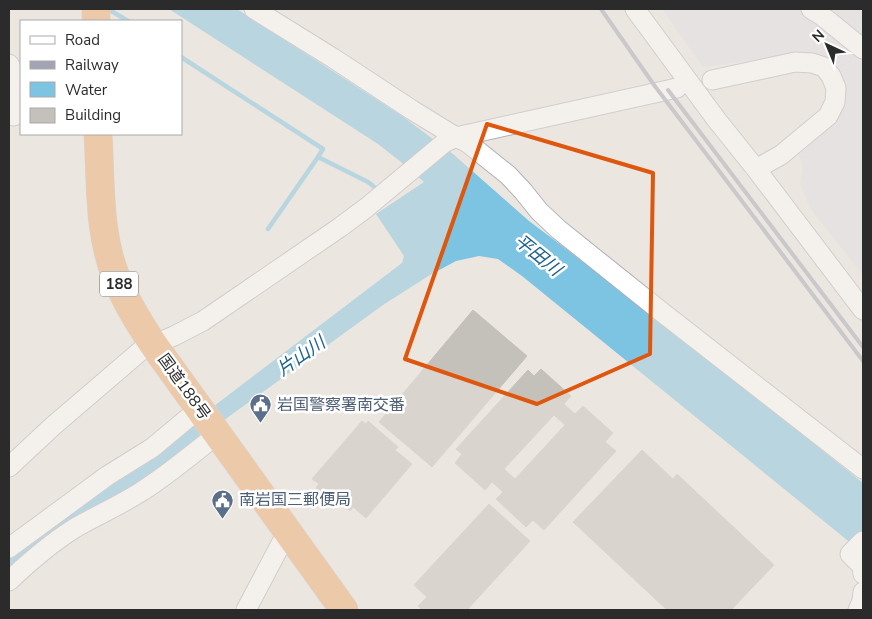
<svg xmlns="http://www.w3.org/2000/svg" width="872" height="619" font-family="'Nunito Sans','Noto Sans JP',sans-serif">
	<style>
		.industrial { fill: #e0dee5 }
		.water { fill: #7dc3e2 }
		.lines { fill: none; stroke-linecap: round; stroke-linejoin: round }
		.stream { stroke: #7dc3e2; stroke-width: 4.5 }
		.building { fill: #c4c0ba; stroke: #c6c2b8; fill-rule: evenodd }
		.minor-casing { stroke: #afb0ba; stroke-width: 21 }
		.highway-casing { stroke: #c4c4c4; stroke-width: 29 }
		.minor { stroke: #fff; stroke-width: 19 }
		.highway { stroke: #eda767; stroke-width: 28 }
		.rail { stroke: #a2a4b3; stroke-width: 4 }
		.marked { fill: none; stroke: #df570e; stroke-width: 4; stroke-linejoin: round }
		.labels { text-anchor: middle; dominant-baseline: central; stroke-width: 5; stroke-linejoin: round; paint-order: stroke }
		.shield { fill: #fff; stroke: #6b6b6b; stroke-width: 1 }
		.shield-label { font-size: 15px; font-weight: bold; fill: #2b2b2b }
		.street-label { font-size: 16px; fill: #2b2b2b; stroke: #fff }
		.service-label { font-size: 16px; fill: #4e5e75; stroke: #fff; text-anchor: start }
		.water-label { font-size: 18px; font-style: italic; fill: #1c628e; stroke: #fff }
	</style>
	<rect width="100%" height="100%" fill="#ebe6df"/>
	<path class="industrial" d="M662,9H863V275L812,211L800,184L803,169L799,155L840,116L846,93L840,75L827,61L805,53L703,67Z"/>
	<path class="water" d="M169,9H237L402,116L453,154L529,221L643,307L863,483V553L522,276L498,259L479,256L456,261L430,275L383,305L227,418L173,461L9,571V554L161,450L218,403L402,263L404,256L376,214L424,182L401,162L378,144Z"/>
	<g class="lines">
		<path class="stream" d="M108,9L128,21
			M181,57L323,149L318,157
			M268,229L318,157L368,182L372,185L378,191"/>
	</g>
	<path class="building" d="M473,310L527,356L432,467L379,422Z
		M541,369L571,396L564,404L575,414L583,406L613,433L605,442L616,451L544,530L533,520L526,527L496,499L503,492L492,482L485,490L455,463L462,454L456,449L528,370L534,376ZM554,415L565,425L515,479L504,469Z
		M362,421L366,424L368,421L398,447L395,450L412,464L366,518L353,507L350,511L342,504L339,507L316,488L319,484L312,479Z
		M642,450L673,479L677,474L774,565L731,610H667L573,522Z
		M489,504L530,541L467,610H422L418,606L427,597L414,585Z"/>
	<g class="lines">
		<defs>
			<path id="minor" d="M254,9L333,58L412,110L456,137L468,143L508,175L523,191L539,211L558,229L663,313L863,469
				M635,9L716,119L756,169L863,310
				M811,9L821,15L863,49
				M9,64C19,78 15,100 14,116
				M712,80L795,62L812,63L824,67L831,76L836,88L835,102L828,116L781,155L756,169
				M9,467L53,426L144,348L174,336L203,321L339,228L366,208L444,143L456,137L677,88
				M863,541L850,554L862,566L863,574
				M9,548L107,476L152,448L200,408
				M9,581C29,562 51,543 75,528C96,516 118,506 139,493C167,476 192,454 218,434
				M246,610L283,540L289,533
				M858,610L862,601L863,592"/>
			<path id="highway" d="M96,9V21
				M98,134C101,181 98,232 116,277C125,301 139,323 153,344L344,610"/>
		</defs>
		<use href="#minor" class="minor-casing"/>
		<use href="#highway" class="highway-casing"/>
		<use href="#minor" class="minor"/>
		<use href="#highway" class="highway"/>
		<path class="rail" d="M601,9L654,85L863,361
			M668,90L863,347"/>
	</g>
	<path d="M0 0H872V619H0ZM487,124L653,173L650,354L537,404L405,359Z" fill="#ebe6df" fill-opacity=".55" fill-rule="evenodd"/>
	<path class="marked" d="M487,124L653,173L650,354L537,404L405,359Z"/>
	<defs>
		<symbol id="civic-pin" viewBox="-11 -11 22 30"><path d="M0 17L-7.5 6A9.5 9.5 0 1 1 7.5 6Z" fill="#5c6f8a" stroke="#fff"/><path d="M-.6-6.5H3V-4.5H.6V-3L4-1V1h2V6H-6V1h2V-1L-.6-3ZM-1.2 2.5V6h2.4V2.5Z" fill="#fff"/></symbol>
	</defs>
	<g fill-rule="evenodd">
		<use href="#civic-pin" x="248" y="392" width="25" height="34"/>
		<use href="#civic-pin" x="210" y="488" width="25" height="34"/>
	</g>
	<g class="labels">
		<rect class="shield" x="100" y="271.5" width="38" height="25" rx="4"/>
		<g class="shield-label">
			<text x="119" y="284">188</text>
		</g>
		<g class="street-label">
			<text transform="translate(184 387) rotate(54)">国道188号</text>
		</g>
		<g class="service-label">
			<text x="277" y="405">岩国警察署南交番</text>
			<text x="239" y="500">南岩国三郵便局</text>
		</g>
		<g class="water-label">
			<text transform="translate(538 255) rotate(39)">平田川</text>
			<text transform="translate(301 356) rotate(-35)">片山川</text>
		</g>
	</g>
	<rect width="872" height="619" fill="none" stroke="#2b2b2b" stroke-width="20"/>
	<rect x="20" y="20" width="162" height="115" fill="#ffffff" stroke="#aaaaaa"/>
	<rect x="30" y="36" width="25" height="8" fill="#ffffff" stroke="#aaaaaa"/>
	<text x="65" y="45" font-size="15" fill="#2b2b2b">Road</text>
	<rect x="30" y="61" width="25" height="8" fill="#a2a4b3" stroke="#aaaaaa"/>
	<text x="65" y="70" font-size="15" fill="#2b2b2b">Railway</text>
	<rect x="30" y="82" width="25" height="15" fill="#7dc3e2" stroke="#aaaaaa"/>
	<text x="65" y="95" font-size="15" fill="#2b2b2b">Water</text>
	<rect x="30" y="108" width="25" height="15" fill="#c4c0ba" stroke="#aaaaaa"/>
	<text x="65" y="120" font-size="15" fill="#2b2b2b">Building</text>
	<g transform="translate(827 45) rotate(316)" stroke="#ffffff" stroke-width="4" paint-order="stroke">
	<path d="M0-4L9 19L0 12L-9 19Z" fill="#2b2b2b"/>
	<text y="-8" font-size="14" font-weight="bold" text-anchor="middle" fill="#2b2b2b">N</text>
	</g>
</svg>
